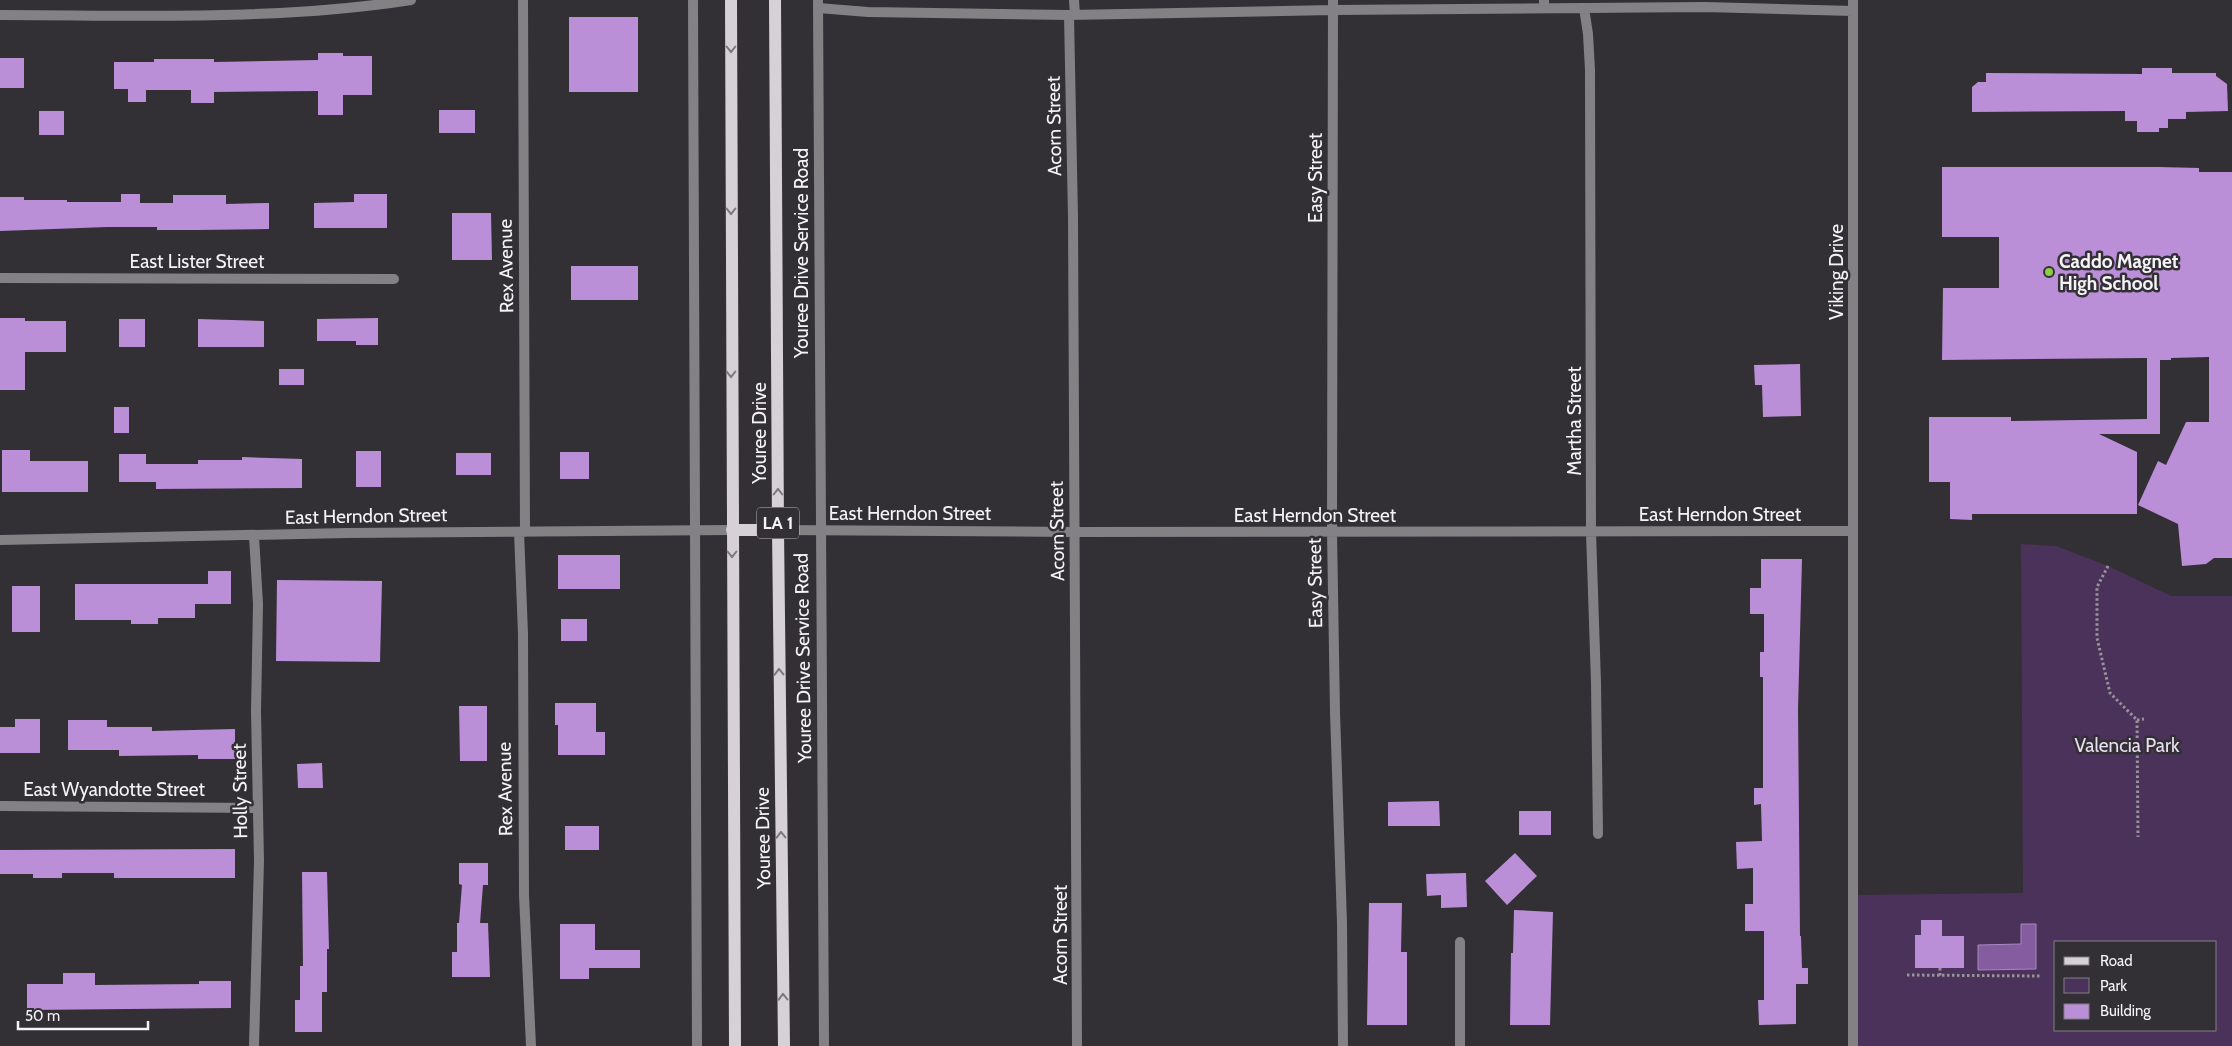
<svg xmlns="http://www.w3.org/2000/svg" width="2232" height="1046" font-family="Cabin,sans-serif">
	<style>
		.green { fill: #4b325b; fill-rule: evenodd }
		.water { fill: #865ca1; stroke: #a789bb }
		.building { fill: #bb8ed8 }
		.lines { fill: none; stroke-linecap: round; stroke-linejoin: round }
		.path { stroke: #979499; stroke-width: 3; stroke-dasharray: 2.5 2.5; stroke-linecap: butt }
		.lane { stroke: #838184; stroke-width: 10 }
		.street { stroke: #838184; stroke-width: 10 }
		.primary { stroke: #d5d1d7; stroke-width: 12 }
		.oneway { stroke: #7c787e }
		.poi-dot { fill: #8dce44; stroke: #333035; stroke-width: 2 }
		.labels { text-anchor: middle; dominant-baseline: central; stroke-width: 5; stroke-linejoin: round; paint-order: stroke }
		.shield { fill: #333035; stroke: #bbb8bd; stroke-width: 1 }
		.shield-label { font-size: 18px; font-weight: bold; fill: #f5f3f7 }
		.street-label { font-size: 19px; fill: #f5f3f7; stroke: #333035 }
		.poi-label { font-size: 19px; font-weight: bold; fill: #f5f3f7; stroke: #333035; text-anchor: start }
		.park-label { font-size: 19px; fill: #e9def1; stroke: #333035 }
	</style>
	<rect width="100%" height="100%" fill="#333035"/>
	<path class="green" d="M2021,544L2056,546L2108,566L2171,596H2232V1046H1853V895L2023,893ZM2056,942H2216V1030H2056Z"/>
	<path class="water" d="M2021,924H2036V969L1978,970V945L2021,944Z"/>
	<path class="building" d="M569,17H638V92H569Z
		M318,53H343V56H372V95H343V115H318V91L214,92V103H191V90H146V102H128V89H114V62H154V59H214V62L318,60Z
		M0,58H24V88H0Z
		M2142,68H2172V73H2216V76L2227,84L2228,111L2186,112V119H2168V128H2159V132H2137V121H2125V111L1972,112V87L1978,82H1986V73L2142,74Z
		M439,110H475V133H439Z
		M39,111H64V135H39Z
		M1942,167H2159L2199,168V172H2232V558H2214L2206,564L2182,566L2178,524L2138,505L2158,461L2166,465L2186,422H2209V357L2171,358V360H2160V434H2099L2137,452V514H1972V520L1950,519V482H1929V417H2011V421L2147,419V358L1942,360L1943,288H1999V237H1942Z
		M121,194H140V203H173V195H226V204L269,203V229L197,230H157V227H107L0,231V197H24V200H67V202H121Z
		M354,194H387V228H314V203L354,202Z
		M452,213H491L492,260H452Z
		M571,266H638V300H571Z
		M0,318H25V321H66V352H25V390H0Z
		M378,318V345H356V341H317V319Z
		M119,319H145V347H119Z
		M198,319L264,321V347H198Z
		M1800,364L1801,416L1763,417L1762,385H1755L1754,365Z
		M279,369H304V385H279Z
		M114,407H129V433H114Z
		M2,450H30V461H88V492H2Z
		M356,451H381V487H356Z
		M560,452H589V479H560Z
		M456,453H491V475H456Z
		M119,454H146V464H198V460H242V457L302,459V488L156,489V482H119Z
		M558,555H620V589H558Z
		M1761,559H1802L1798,709L1800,936H1801L1802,968H1808V984H1796V1024L1759,1025L1758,1000H1764V931H1745V904H1753V868L1737,869L1736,842L1762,841L1761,804L1754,805V788H1763V677H1760V652H1764V614H1750V588H1761Z
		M208,571H231V604H195V618H158V624H131V620H75V584H208Z
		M277,580L382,581L380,662L276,661Z
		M12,586H40V632H12Z
		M561,619H587V641H561Z
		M555,703H596V732H605V755H558V725H555Z
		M459,706H487V761H460Z
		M15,719H40V753H0V727H15Z
		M68,720H107V727H152V731L235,729V759H198V755L119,756V750H68Z
		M322,763L323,788H298L297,764Z
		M1439,801L1440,826H1388V802Z
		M1519,811H1551V835H1519Z
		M565,826H599V850H565Z
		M235,849V878H114V873H62V878H33V874H0V850Z
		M1515,853L1537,876L1507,905L1485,881Z
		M459,863H488V885H483L480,923H488L490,977H452V952H457V923H459L462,885L459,884Z
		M302,872H327L329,949H327V992H322V1032H295V1000H300V966H303Z
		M1466,873L1467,907L1441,908V895L1427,896L1426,874Z
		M1369,903H1402L1401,952H1407V1025H1367Z
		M1514,910L1553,912L1550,1025H1510L1511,953H1513Z
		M1921,920H1942V936H1964V968H1915V935H1921Z
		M560,924H595V950H640V968H589V979H560Z
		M63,973H95V985L199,984V981H231V1008L27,1010V984H63Z"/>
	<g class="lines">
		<path class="path" d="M2108,566L2097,587V638L2110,693L2137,720L2138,837
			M2137,720L2144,719
			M1940,968V976
			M1907,975L2041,976"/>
		<path class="lane" d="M693,0L697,1046
			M818,0L824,1046
			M1544,8V0
			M1460,1046V942"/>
		<path class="street" d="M523,0L525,532
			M1074,0L1075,15
			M1333,0L1332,532L1335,712L1342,923L1343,1046
			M818,8L868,12L1069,15L1333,10L1705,7L1853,11
			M1584,8L1588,34L1590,70L1591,532L1596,683L1598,834
			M0,15C137,15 276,21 411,0
			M1069,15L1073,218L1077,1046
			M0,278L394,279
			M778,530L1074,532L1853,531
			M519,532L523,634L524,895L531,1046
			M254,536L258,604L256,711L259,861L254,1046
			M0,540L347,533L732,530
			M0,806L258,808
			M1853,1046V0"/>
		<path class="primary" d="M731,0L735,1046
			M775,0L778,530L784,1046
			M732,530H778"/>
	</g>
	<defs><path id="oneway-chevron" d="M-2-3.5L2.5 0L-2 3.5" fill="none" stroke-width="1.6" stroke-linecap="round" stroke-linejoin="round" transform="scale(1.25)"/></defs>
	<g class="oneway">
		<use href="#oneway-chevron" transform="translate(731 49) rotate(90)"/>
		<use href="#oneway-chevron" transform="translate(731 211) rotate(90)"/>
		<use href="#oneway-chevron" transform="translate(731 374) rotate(90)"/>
		<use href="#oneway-chevron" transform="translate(778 492) rotate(-90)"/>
		<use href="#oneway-chevron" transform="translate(732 554) rotate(90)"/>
		<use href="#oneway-chevron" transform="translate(779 672) rotate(-91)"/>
		<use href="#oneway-chevron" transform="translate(781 835) rotate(-91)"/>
		<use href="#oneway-chevron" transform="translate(783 997) rotate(-91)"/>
	</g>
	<circle class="poi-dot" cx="2049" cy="272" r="5"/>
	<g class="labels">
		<rect class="shield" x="757" y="507.5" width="42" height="31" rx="4"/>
		<g class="shield-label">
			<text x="778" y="523">LA 1</text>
		</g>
		<g class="street-label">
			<text transform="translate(1054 126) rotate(-91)">Acorn Street</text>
			<text transform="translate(1315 178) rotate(-90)">Easy Street</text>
			<text transform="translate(801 253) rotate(-90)">Youree Drive Service Road</text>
			<text x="197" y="261">East Lister Street</text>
			<text transform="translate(506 266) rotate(-91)">Rex Avenue</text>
			<text transform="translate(1836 272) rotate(-90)">Viking Drive</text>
			<text transform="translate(1574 421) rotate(-90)">Martha Street</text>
			<text transform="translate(759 433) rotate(-90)">Youree Drive</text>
			<text x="910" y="513">East Herndon Street</text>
			<text x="1720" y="514">East Herndon Street</text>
			<text x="1315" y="515">East Herndon Street</text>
			<text transform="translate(366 516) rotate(-1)">East Herndon Street</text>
			<text transform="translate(1057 531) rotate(-91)">Acorn Street</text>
			<text transform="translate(1315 583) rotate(-91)">Easy Street</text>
			<text transform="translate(803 658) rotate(-91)">Youree Drive Service Road</text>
			<text x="114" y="789">East Wyandotte Street</text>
			<text transform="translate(505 789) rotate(-91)">Rex Avenue</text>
			<text transform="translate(240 791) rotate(-91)">Holly Street</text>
			<text transform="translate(763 838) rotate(-91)">Youree Drive</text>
			<text transform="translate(1060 935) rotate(-90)">Acorn Street</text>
		</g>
		<g class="poi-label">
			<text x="2059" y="261">Caddo Magnet<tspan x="2059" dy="22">High School</tspan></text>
		</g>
		<g class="park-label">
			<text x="2127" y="745">Valencia Park</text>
		</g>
	</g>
	<rect x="2054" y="941" width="162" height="90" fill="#333035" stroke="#817e83"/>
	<rect x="2064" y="957" width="25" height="8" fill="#d5d1d7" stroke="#817e83"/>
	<text x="2100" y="966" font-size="15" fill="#f5f3f7">Road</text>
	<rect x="2064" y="978" width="25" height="15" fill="#4b325b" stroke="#817e83"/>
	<text x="2100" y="991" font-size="15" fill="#f5f3f7">Park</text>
	<rect x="2064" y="1004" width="25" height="15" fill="#bb8ed8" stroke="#817e83"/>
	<text x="2100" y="1016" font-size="15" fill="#f5f3f7">Building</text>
	<path d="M18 1021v8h130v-8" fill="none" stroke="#f5f3f7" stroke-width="2.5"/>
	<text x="25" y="1021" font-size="15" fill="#f5f3f7" stroke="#333035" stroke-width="4" paint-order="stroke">50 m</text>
</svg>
